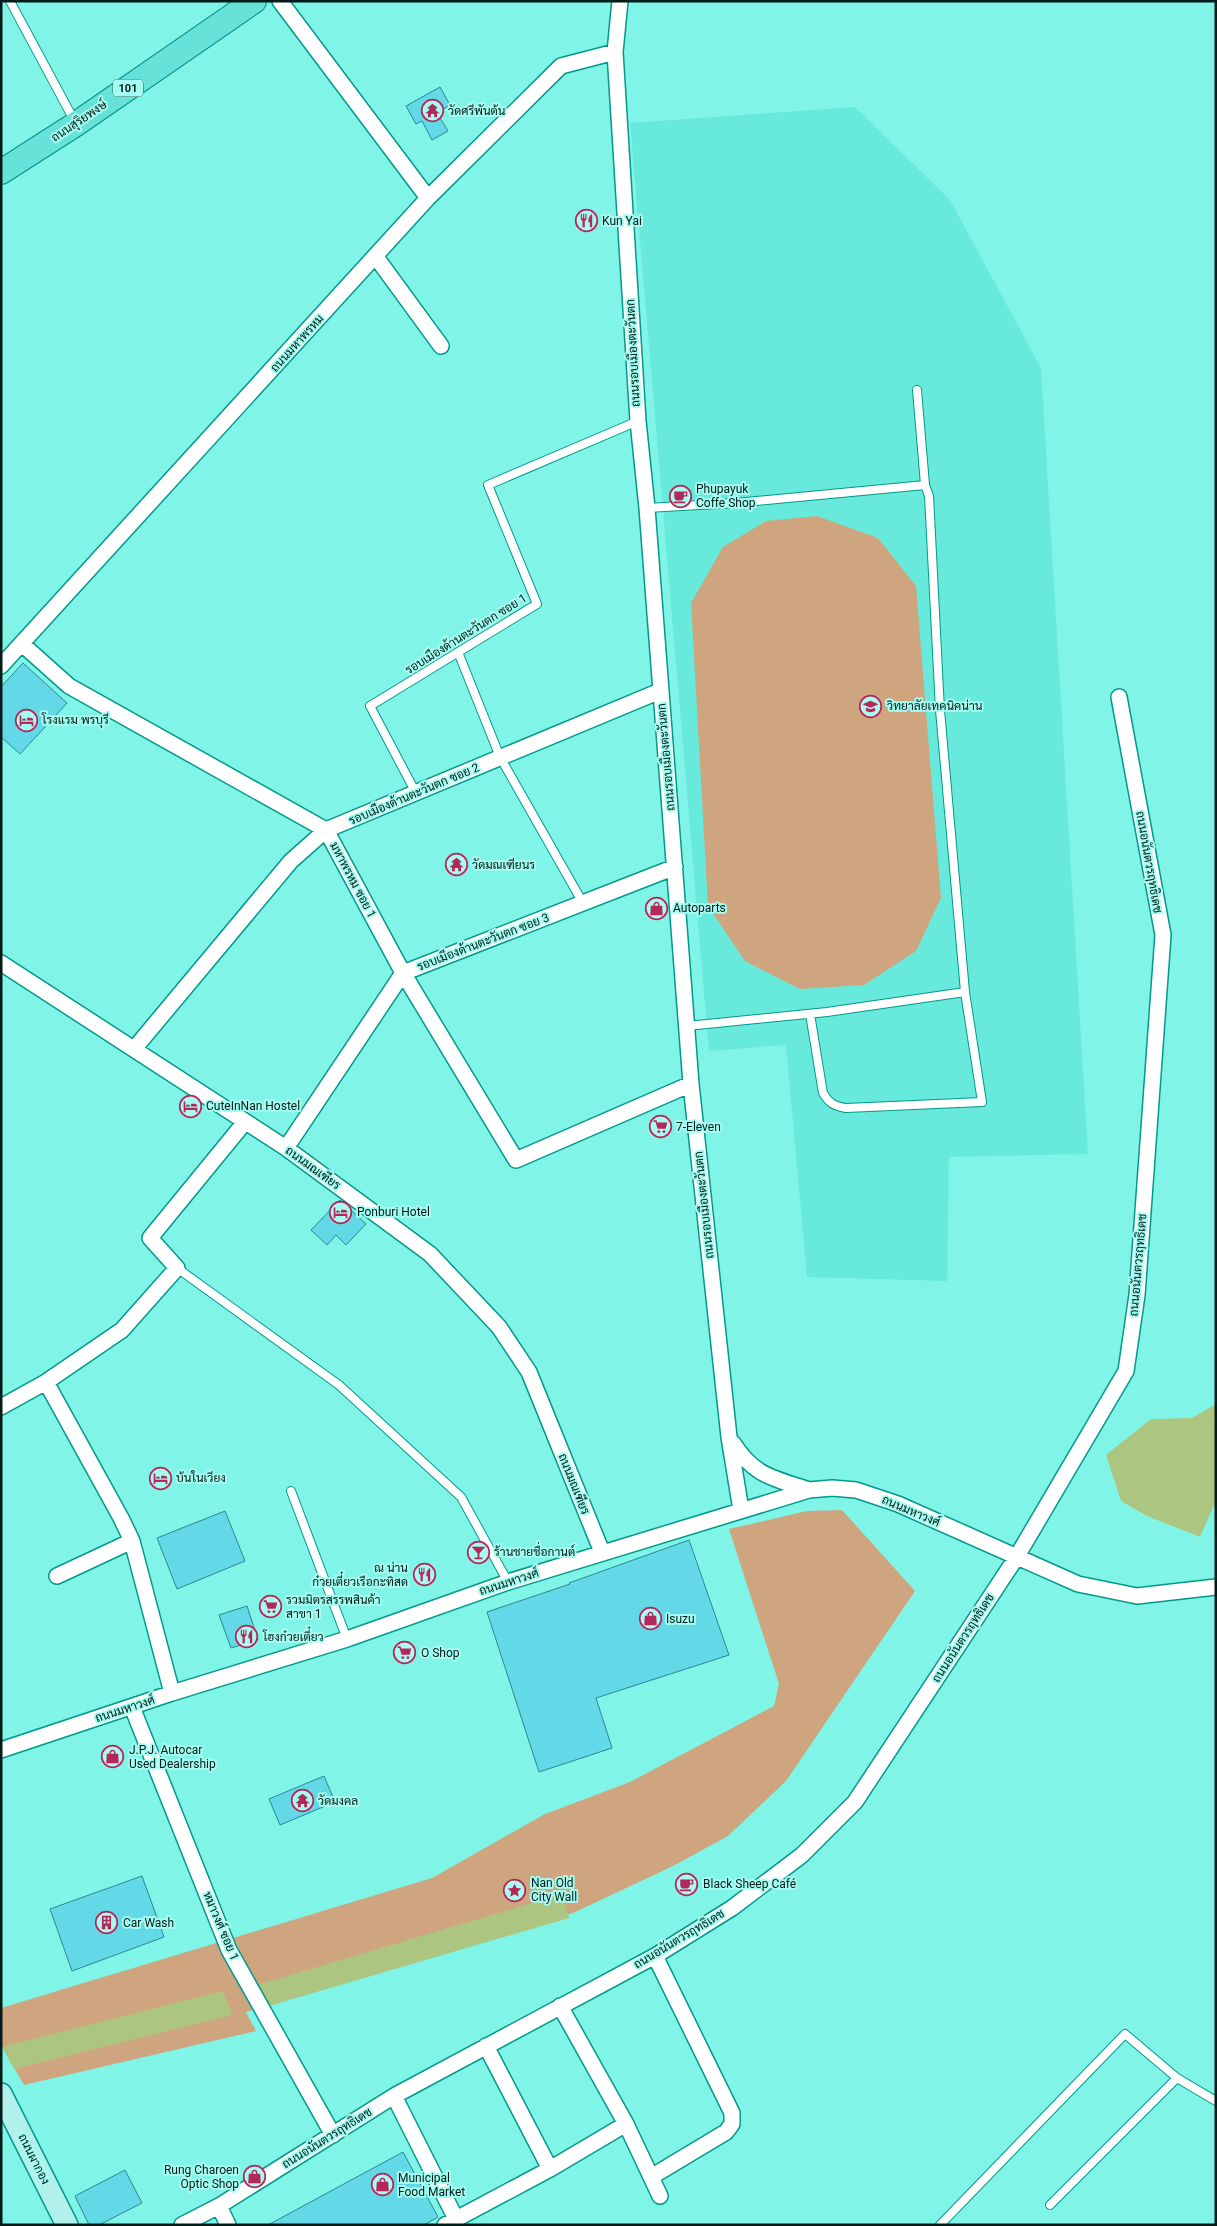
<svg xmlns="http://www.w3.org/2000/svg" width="1217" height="2226" font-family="Roboto,Sarabun,sans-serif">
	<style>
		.built { fill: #67eadb }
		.green { fill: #cea57e }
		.water { fill: #acc681 }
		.building { fill: #63d9e7; stroke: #2a8892 }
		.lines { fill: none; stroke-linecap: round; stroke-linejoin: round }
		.lane-casing { stroke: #02998d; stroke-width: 10 }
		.street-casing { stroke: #02998d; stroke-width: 18 }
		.secondary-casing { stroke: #02998d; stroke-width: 24 }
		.primary-casing { stroke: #018f84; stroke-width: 26 }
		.lane { stroke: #fff; stroke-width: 8 }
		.street { stroke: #fff; stroke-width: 15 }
		.secondary { stroke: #b2f0ec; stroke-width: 21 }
		.primary { stroke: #66e2d8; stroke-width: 24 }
		.labels { text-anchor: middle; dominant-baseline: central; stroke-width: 4; stroke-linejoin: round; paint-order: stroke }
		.shield { fill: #a5fdf1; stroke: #345f5a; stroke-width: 1 }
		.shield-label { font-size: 11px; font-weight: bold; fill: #031b19 }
		.poi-label { font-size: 12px; fill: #031b19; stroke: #a5fdf1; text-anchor: start }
		.street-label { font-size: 12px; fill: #031b19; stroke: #a5fdf1 }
	</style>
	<rect width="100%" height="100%" fill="#80f4e6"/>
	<path class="built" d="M855,107L950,200L1041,368L1088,1154L949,1157L947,1281L807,1277L786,1045L709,1051L630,123Z"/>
	<path class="green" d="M817,516L878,538L916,586L941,898L916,951L864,985L800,989L745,961L708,906L691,603L723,547L766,521Z
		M842,1510L915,1591L786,1781L728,1836L673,1866L573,1913L246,2012L256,2031L24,2085L1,2045V2008L432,1878L545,1814L630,1782L774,1706L779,1684L729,1529L807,1511Z"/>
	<path class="water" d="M1216,1404V1501L1200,1537L1147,1516L1121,1501L1106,1455L1151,1419L1192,1418Z
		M562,1894L569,1918L262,2008L254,1986Z
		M223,1991L232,2015L14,2069L2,2047Z"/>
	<path class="building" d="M440,87L450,105L437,113L448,131L432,140L422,121L416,124L406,106Z
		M23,663L67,703L20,754L1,737V687Z
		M340,1200L366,1224L346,1245L336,1235L327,1245L311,1230Z
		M225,1511L245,1561L177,1589L157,1538Z
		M689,1540L729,1655L596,1698L612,1748L539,1772L487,1612L570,1584L569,1583Z
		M247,1606L258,1640L231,1648L219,1615Z
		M324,1776L335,1802L280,1825L269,1799Z
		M142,1876L164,1937L72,1971L50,1909Z
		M403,2152L438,2217L424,2225H268Z
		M125,2170L142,2203L99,2225H89L75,2196Z"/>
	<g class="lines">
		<defs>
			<path id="lane" d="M10,1L75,122
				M647,508L735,503L925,485
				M458,652L500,757L583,903
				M416,793L370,706L537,604L488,485L638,421
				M810,1014L823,1093C829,1103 834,1106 846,1108L982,1102L965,992L940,710L929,496L925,485L917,390
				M687,1026L827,1012L965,992
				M177,1268L339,1385L461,1497L508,1582
				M291,1491L347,1639
				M1050,2205L1177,2078
				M940,2225L1125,2034L1177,2078L1216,2101"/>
			<path id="street" d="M280,1L428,198
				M620,1L615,52L638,421L647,508L691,1084L729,1437L741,1510
				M376,257L441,346
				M22,644L69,686L326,830L403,973L516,1160L691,1084
				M1,666L428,198L561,66L615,52
				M1,963L286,1148L430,1254L499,1327L529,1372L602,1552
				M134,1049L291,861L326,830L660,691
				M286,1148L403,973L675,867
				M46,1382L121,1518L132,1541L172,1693
				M1,1407L46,1382L122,1330L177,1268L150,1238L245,1122
				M733,1443C754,1476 773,1478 809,1490
				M57,1576L132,1541
				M132,1707L229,1950L333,2135
				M1,1750L172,1693L347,1639L508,1582L809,1490L832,1488L856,1490L898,1504L1078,1584L1137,1596L1216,1587
				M560,2006L626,2124L660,2196
				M486,2046L550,2169
				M394,2096L456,2219
				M651,2177L726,2132L732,2124V2113L655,1956
				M219,2206L228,2225
				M182,2225L219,2206L394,2096L655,1956L732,1908L802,1855L855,1802L1016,1558L1126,1371L1137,1295L1163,935L1119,697
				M445,2225L550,2169L626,2124"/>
			<path id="secondary" d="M1,2094L67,2225"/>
			<path id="primary" d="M1,172L76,124L254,1"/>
		</defs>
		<use href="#lane" class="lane-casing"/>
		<use href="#street" class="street-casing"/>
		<use href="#secondary" class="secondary-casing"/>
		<use href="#primary" class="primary-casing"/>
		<use href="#lane" class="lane"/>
		<use href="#street" class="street"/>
		<use href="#secondary" class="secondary"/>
		<use href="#primary" class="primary"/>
	</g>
	<defs>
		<symbol id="temple-ring" viewBox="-11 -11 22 22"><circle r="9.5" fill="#a5fdf1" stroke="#b52659" stroke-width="1.5"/><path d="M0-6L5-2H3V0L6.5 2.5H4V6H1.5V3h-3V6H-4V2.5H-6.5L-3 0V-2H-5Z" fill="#b52659"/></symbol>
		<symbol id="restaurant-ring" viewBox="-11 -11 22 22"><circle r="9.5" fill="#a5fdf1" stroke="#b52659" stroke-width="1.5"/><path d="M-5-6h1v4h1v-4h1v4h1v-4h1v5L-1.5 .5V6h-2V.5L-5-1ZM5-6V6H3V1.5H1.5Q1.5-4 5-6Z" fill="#b52659"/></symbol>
		<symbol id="cafe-ring" viewBox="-11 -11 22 22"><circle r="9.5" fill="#a5fdf1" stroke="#b52659" stroke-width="1.5"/><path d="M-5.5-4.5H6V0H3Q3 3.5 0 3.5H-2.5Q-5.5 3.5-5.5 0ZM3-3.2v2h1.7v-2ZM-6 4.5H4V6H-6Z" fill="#b52659"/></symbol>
		<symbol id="university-ring" viewBox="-11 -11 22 22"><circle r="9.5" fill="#a5fdf1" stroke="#b52659" stroke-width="1.5"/><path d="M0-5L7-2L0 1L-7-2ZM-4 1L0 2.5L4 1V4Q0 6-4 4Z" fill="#b52659"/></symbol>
		<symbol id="hotel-ring" viewBox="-11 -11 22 22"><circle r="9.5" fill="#a5fdf1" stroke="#b52659" stroke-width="1.5"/><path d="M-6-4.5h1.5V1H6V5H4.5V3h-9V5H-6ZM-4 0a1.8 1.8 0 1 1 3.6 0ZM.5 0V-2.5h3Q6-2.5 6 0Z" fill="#b52659"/></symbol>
		<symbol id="shop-ring" viewBox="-11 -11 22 22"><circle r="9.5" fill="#a5fdf1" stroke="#b52659" stroke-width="1.5"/><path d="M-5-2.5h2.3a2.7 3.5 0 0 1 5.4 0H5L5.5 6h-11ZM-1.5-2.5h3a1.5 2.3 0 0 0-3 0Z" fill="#b52659"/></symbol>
		<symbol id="supermarket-ring" viewBox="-11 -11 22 22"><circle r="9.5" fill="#a5fdf1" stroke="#b52659" stroke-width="1.5"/><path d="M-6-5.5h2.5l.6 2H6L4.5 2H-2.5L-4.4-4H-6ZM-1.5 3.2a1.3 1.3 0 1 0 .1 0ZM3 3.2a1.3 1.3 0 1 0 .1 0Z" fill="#b52659"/></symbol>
		<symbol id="bar-ring" viewBox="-11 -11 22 22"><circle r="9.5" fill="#a5fdf1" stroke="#b52659" stroke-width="1.5"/><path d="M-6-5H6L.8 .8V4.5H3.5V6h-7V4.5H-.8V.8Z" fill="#b52659"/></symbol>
		<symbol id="sight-ring" viewBox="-11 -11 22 22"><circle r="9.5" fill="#a5fdf1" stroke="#b52659" stroke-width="1.5"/><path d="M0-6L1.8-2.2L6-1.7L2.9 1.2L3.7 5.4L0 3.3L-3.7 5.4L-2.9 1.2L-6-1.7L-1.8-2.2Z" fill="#b52659"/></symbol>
		<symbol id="building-ring" viewBox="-11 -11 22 22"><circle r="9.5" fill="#a5fdf1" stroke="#b52659" stroke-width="1.5"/><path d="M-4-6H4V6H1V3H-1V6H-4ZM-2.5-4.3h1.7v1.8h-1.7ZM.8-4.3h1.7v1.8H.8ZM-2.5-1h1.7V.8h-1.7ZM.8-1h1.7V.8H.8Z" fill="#b52659"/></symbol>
	</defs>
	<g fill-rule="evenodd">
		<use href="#temple-ring" x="420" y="98" width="25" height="25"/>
		<use href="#restaurant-ring" x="574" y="208" width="25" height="25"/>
		<use href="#cafe-ring" x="668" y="484" width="25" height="25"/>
		<use href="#university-ring" x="858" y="694" width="25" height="25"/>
		<use href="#hotel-ring" x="14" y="708" width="25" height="25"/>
		<use href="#temple-ring" x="444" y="852" width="25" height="25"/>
		<use href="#shop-ring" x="644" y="896" width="25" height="25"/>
		<use href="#hotel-ring" x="178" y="1094" width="25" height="25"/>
		<use href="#supermarket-ring" x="648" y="1114" width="25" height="25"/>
		<use href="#hotel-ring" x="328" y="1200" width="25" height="25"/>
		<use href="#hotel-ring" x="148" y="1466" width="25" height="25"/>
		<use href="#bar-ring" x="466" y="1540" width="25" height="25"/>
		<use href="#restaurant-ring" x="412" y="1562" width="25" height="25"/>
		<use href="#supermarket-ring" x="258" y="1594" width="25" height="25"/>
		<use href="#shop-ring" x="638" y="1606" width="25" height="25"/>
		<use href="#restaurant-ring" x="234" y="1624" width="25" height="25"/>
		<use href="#supermarket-ring" x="392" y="1640" width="25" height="25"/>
		<use href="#shop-ring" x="100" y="1744" width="25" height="25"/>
		<use href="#temple-ring" x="290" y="1788" width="25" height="25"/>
		<use href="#cafe-ring" x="674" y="1872" width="25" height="25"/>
		<use href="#sight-ring" x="502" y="1878" width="25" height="25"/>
		<use href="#building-ring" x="94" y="1910" width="25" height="25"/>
		<use href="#shop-ring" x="242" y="2164" width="25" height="25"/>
		<use href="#shop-ring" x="370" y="2172" width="25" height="25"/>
	</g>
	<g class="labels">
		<rect class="shield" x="113" y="79.5" width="30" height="17" rx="4"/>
		<g class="shield-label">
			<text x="128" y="88">101</text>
		</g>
		<g class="poi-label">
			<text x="448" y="111">วัดศรีพันต้น</text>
			<text x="602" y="221">Kun Yai</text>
			<text x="696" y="489">Phupayuk<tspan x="696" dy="14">Coffe Shop</tspan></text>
			<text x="887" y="706">วิทยาลัยเทคนิคน่าน</text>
			<text x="42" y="720">โรงแรม พรบุรี</text>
			<text x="472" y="865">วัดมณเฑียนร</text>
			<text x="673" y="908">Autoparts</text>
			<text x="206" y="1106">CuteInNan Hostel</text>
			<text x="676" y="1127">7-Eleven</text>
			<text x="357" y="1212">Ponburi Hotel</text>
			<text x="176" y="1478">บ้นในเวียง</text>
			<text x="494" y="1552">ร้านชายชื่อกานต์</text>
			<text x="408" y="1568" text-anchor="end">ณ น่าน<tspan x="408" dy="14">ก๋วยเตี๋ยวเรือกะทิสด</tspan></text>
			<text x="286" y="1600">รวมมิตรสรรพสินค้า<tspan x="286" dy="14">สาขา 1</tspan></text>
			<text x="666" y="1619">Isuzu</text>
			<text x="263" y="1637">โฮงก๋วยเตี๋ยว</text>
			<text x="421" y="1653">O Shop</text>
			<text x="129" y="1750">J.P.J. Autocar<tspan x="129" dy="14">Used Dealership</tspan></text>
			<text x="318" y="1801">วัดมงคล</text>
			<text x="531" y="1883">Nan Old<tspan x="531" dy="14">City Wall</tspan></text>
			<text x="703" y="1884">Black Sheep Café</text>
			<text x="123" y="1923">Car Wash</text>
			<text x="239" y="2170" text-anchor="end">Rung Charoen<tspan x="239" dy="14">Optic Shop</tspan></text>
			<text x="398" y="2178">Municipal<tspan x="398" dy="14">Food Market</tspan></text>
		</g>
		<g class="street-label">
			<text transform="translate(79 121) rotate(-34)">ถนนสุริยพงษ์</text>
			<text transform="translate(297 343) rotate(-48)">ถนนมหาพรหม</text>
			<text transform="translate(633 353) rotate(-93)">ถนนรอบเมืองตะวันตก</text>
			<text transform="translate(466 634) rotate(-32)">รอบเมืองด้านตะวันตก ซอย 1</text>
			<text transform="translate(666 757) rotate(-95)">ถนนรอบเมืองตะวันตก</text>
			<text transform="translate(414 794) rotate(-23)">รอบเมืองด้านตะวันตก ซอย 2</text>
			<text transform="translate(1149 862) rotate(80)">ถนนอนันตวรฤทธิเดช</text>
			<text transform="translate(353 880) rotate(62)">มหาพรหม ซอย 1</text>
			<text transform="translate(483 942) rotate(-21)">รอบเมืองด้านตะวันตก ซอย 3</text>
			<text transform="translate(313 1168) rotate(36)">ถนนมณเฑียร</text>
			<text transform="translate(704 1205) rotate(-96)">ถนนรอบเมืองตะวันตก</text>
			<text transform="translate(1138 1265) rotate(-85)">ถนนอนันตวรฤทธิเดช</text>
			<text transform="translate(574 1484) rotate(68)">ถนนมณเฑียร</text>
			<text transform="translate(911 1511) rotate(23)">ถนนมหาวงศ์</text>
			<text transform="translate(509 1582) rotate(-18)">ถนนมหาวงศ์</text>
			<text transform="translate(963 1638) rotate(-57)">ถนนอนันตวรฤทธิเดช</text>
			<text transform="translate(125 1709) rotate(-18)">ถนนมหาวงศ์</text>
			<text transform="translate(221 1926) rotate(67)">หมาวงศ์ ซอย 1</text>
			<text transform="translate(679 1939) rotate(-31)">ถนนอนันตวรฤทธิเดช</text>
			<text transform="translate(327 2138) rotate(-32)">ถนนอนันตวรฤทธิเดช</text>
			<text transform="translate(34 2159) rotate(63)">ถนนผากอง</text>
		</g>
	</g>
	<rect width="1217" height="2226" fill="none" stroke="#031b19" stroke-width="5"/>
</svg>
